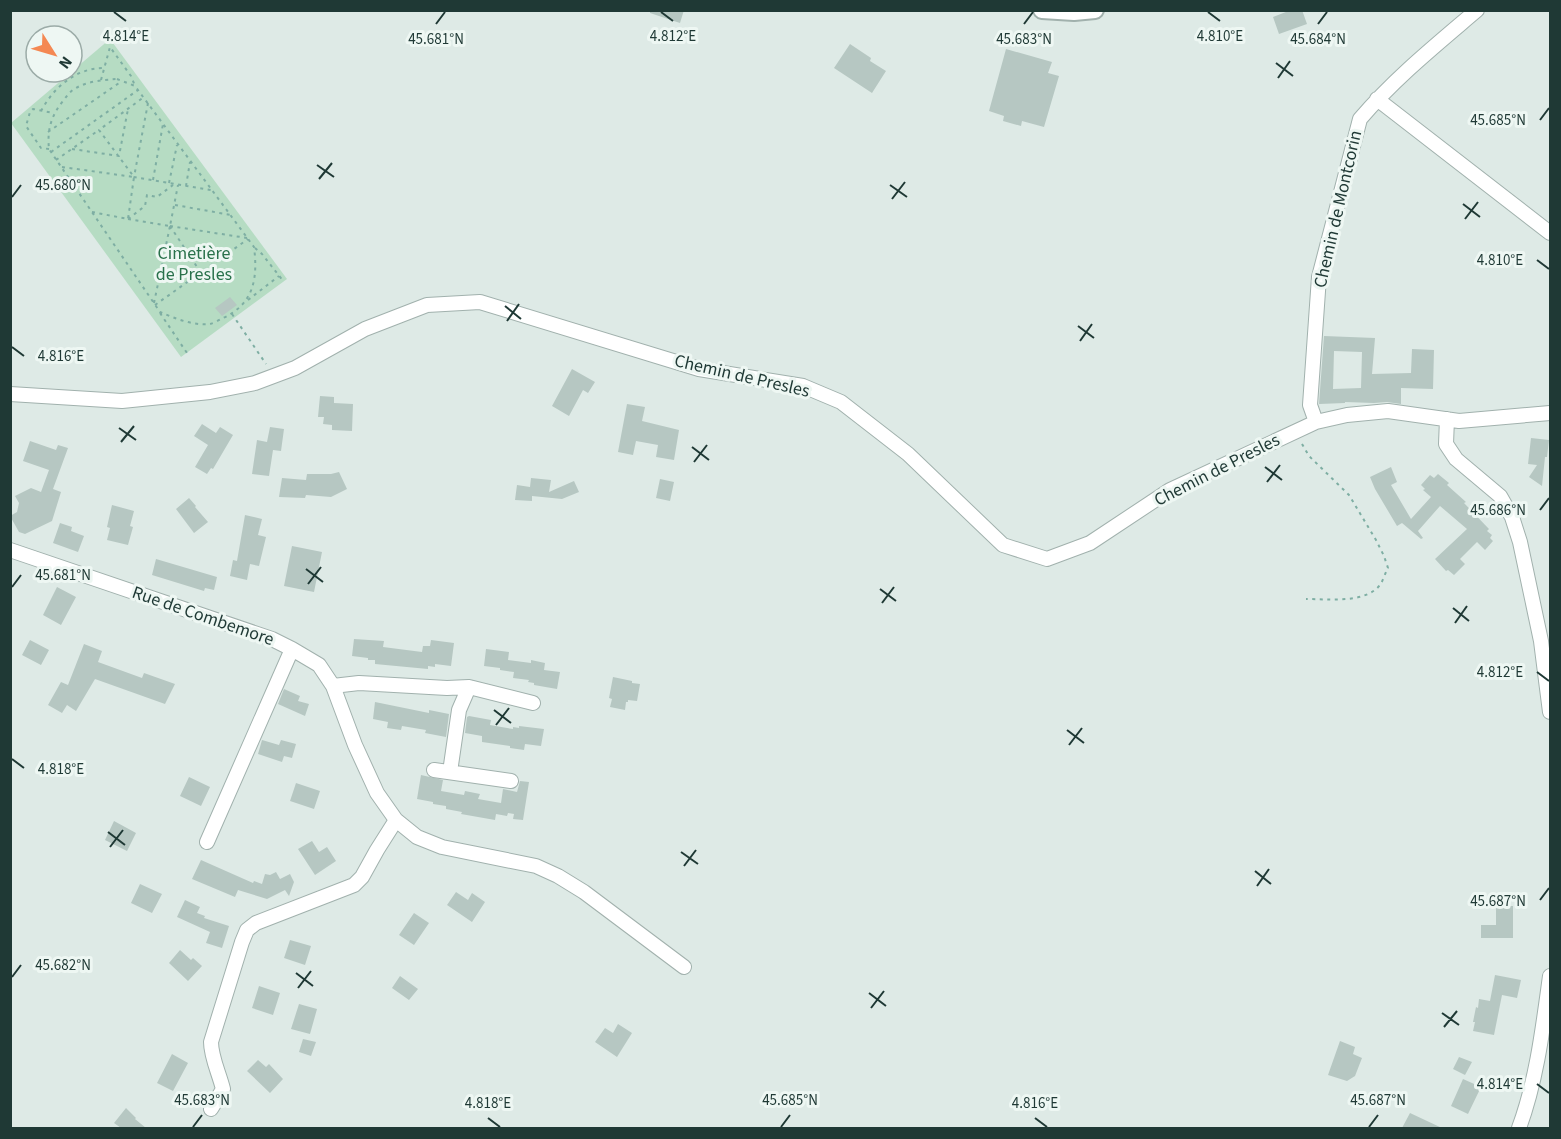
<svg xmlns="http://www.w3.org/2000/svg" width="1561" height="1139" font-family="'Source Sans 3',sans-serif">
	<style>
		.green { fill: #b6dcc3 }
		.building { fill: #b6c7c2; fill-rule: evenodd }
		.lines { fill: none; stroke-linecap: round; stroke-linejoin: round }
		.minor-casing { stroke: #a1b1ad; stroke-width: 16 }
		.tertiary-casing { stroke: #a1b1ad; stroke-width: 20 }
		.path { stroke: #7eaea3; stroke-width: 2; stroke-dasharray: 3 4.5; stroke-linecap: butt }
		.minor { stroke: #fff; stroke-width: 14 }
		.tertiary { stroke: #fff; stroke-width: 16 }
		.ticks { fill: none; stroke: #1f3935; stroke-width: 2 }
		.labels { text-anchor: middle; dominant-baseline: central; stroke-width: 6; stroke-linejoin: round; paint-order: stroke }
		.street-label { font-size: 18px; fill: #1f3935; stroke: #eef7f3 }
		.park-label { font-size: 18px; fill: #29714b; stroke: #eef7f3 }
		.ticks-label { font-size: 15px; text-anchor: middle; fill: #1f3935; stroke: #eef7f3; stroke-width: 6; stroke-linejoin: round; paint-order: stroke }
	</style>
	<rect width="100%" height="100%" fill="#deeae6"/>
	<path class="green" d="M110,39L287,279L181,357L11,123Z"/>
	<path class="building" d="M650,10H684L680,23L650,13Z
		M1291,10H1302L1307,24L1279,34L1273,17Z
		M850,44L871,58L870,61L886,71L872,93L834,68Z
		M1006,49L1052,62L1048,73L1059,76L1044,127L1022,121L1021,126L1003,121L1004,116L989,111Z
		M230,297L237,305L222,316L215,308Z
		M1324,336L1375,338L1372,374L1411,373L1412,349L1434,350L1433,389L1401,388V404L1387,402L1374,403L1345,402V403L1319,404ZM1334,351L1362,352L1361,388L1333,389Z
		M572,369L595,382L588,393L583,390L569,416L552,406Z
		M320,396L334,397V403L353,404L352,431L332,430V425L323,424L324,417H318Z
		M627,404L645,407L642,421L679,430L674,460L656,457L658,445L636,441L633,455L618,452Z
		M202,424L216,433L220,427L233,435L213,469L211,468L207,474L195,467L208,445L194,436Z
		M270,427L284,429L281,451L273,450L269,476L252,474L257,440L267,442Z
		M1531,438L1549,440L1547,457H1545L1542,486L1529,477L1537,465L1528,464Z
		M30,441L56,450L58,445L68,448L53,489L61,492L52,521L25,534L19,532L10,516L17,512L19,503L15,496L31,488L41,492L49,470L23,461Z
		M1391,467L1397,482L1391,485L1411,519L1431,497L1423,490L1425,489L1421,485L1430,475L1434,478L1438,474L1449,483L1447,485L1466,502L1464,503L1489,529L1487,531L1492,535L1490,538L1493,541L1485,550L1477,542L1460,559L1465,564L1454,575L1448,570L1446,571L1435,559L1467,529L1440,506L1418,531L1423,538L1421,539L1402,523L1397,526L1375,489L1370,477Z
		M339,472L347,489L331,497L306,495L305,498L279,497L282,478L306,480L307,474H331Z
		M531,478L551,480L549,492L574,481L579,492L562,499L532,496V501L515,500L517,485L530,487Z
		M660,479L674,482L670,501L656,498Z
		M189,498L196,506L195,507L208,522L194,533L176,509Z
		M112,505L134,511L130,526L133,527L128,545L107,540L110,528L107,527Z
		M245,515L262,519L258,535L266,537L259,566L250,564L247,580L230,576L233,560L237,561Z
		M60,523L72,527L71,531L84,536L78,552L53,543Z
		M292,546L322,552L314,592L284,586Z
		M156,559L217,577L214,590L205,588L204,591L152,575Z
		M57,587L76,597L61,625L43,615Z
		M354,639L384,641L383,647L422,652L423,646H430L431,640L454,643L451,666L435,664V667L428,666V669L375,664V660H368V658L352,656Z
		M30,640L49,650L41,665L22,655Z
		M84,644L102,651L98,662L142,678L144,673L175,684L165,704L95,679L76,711L67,705L62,713L48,705L61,682L68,685Z
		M486,649L509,652L508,660L531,663V660L545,663L544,670L560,672L557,689L534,685V683L528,682L529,680L513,678L514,672L500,670V668L484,666Z
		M613,677L632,681V683L640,684L637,701L628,700V702H626L625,710L610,707L612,699L609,698Z
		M284,689L300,696L298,701L309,704L305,716L278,704Z
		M375,702L429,713V710L449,714L446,737L425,733L426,730L402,726L401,730L387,728L388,722L373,719Z
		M469,716L491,720L490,725L513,729V727L519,728V726L544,729L541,746L525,744L524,750L510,748V746L482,742V736L465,733L467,717Z
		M262,740L279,745L281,740L296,744L292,758L284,756L282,762L258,754Z
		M421,775L443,780L441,791L464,795L465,791L480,794L478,799L501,803L503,789L517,792L520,781L529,782L523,820L513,819L514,814L508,813L507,816L496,814L495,820L461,814L462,812L446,809V806L433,804V802L417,799Z
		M189,777L210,787L201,806L180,796Z
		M296,783L320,791L314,809L290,801Z
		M114,821L136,833L127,851L105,840Z
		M312,841L319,852L327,847L336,861L315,875L298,849Z
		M201,860L253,883L254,881L262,884L265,874L270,875L276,872L280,879L290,874L294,882L289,896L285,890L267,899L238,890L235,897L192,879Z
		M140,884L162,894L152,913L131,903Z
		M456,892L468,900L472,893L485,902L472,922L447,905Z
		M185,900L200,907L197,913L205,916L204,918L229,926L222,948L206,943L210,932L177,917Z
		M1496,906H1513V938H1481V925H1496Z
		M414,913L429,923L414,945L399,935Z
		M290,940L311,946L305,965L284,958Z
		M180,950L191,960L193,958L202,966L188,981L169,963Z
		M1495,975L1521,980L1517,998L1502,995L1494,1035L1473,1031L1475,1022H1473L1476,1007L1478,1008L1479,999L1490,1001Z
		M400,976L418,989L409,1000L392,988Z
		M259,986L280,993L273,1015L252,1008Z
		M299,1004L317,1009L310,1034L291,1029Z
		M618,1024L632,1033L617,1057L595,1042L605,1028L613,1033Z
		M303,1039L316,1042L311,1056L299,1052Z
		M1340,1041L1355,1047L1353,1054L1362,1058L1355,1076L1347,1081L1328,1075Z
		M172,1054L188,1063L173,1091L157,1083Z
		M1459,1057L1472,1062L1465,1075L1453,1069Z
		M258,1060L266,1067L269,1064L283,1079L270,1093L247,1071Z
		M1463,1079L1481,1087L1468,1114L1451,1106Z
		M126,1108L136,1118L135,1119L146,1128H121L114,1123Z
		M1410,1113L1442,1128H1402Z"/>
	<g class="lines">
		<defs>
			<path id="minor" d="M1377,99L1550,233
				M10,394L122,401L210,392L255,383L295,368L365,329L427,305L480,302L699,369L803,386L841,402L908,454L1003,545L1047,559L1090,543L1170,490L1316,422L1347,415L1388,411L1459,421L1550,413
				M1447,419L1446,444L1456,459L1500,496L1512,517L1520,542L1541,641L1550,712
				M1316,422L1310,405L1319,277L1360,119C1395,78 1436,45 1477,10
				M10,550L272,639L292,649L319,665L333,686L355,745L377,793L396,820L417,837L442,847L536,866L558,876L584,892L684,967
				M333,686L359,683L447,688L469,687L533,703
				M434,770L511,781
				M450,772L459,710L469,687
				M207,842L292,649
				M211,1109L223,1089C219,1073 211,1057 211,1042L242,942L247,930L256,923L354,885L362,877L377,850L396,820
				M1519,1128C1537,1079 1543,1027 1550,976"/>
			<path id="tertiary" d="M1042,10L1074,12L1095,10"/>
		</defs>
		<use href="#minor" class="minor-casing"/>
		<use href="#tertiary" class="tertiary-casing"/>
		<path class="path" d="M117,79L135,86L254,247C258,278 254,304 223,318C219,320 214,323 210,324C193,326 174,318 160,312L49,149C47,130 51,116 63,101C67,96 70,91 76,88C88,81 104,80 117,79Z
			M101,80L110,47L131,76L135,86
			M148,103L134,177L211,190
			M41,111C54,87 76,68 104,68
			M48,132L122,81
			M49,149L41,148L26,126L30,112L33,109L53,113
			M72,149L119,156L128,109
			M51,152L138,90
			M56,160L99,130
			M62,167L134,177
			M153,180L163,124
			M169,183L177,145
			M186,186L190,162
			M175,205L231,215
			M92,212L128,219L134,177L99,130L144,97
			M128,219L170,226L178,185
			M128,219L145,206L147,195L157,197L173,185
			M170,226L247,238
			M170,226L201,273
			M255,248L262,254L284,282
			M248,300L279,276
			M154,303L170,226
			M155,305L248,239
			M160,313L187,353
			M232,314L266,364
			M1302,444L1309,456L1349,495L1376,540L1384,556L1388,568C1385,573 1383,581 1380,585C1365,604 1327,599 1306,599"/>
		<use href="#minor" class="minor"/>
		<use href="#tertiary" class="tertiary"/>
	</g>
	<path class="ticks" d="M114,12L126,21M661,12L673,21M1208,12L1220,21M436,24L445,12M1024,24L1033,12M1318,24L1327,12M1276,63L1293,76M1278,78L1290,61M1540,120L1549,108M317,165L334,177M319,179L332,163M890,185L907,197M12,197L21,185M892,199L905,182M1463,204L1480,217M1465,219L1478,202M1537,260L1549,269M505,306L521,319M507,321L519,304M1078,326L1094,338M1080,341L1092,324M12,347L24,356M119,428L136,440M121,442L134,426M692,447L709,460M694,462L707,445M1265,467L1282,480M1267,482L1280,465M1540,510L1549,498M306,569L323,582M308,584L321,567M12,587L21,575M880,589L896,601M882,603L894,587M1453,608L1469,621M1455,623L1467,606M1537,672L1549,681M494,710L511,723M496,725L509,708M1067,730L1084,743M1069,745L1082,728M12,759L24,768M108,832L125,845M110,847L123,830M681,852L698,864M684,866L696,850M1255,871L1271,884M1257,886L1269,869M1540,900L1549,888M296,973L313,986M12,977L21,965M298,988L311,971M869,993L886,1006M871,1008L884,991M1442,1013L1459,1025M1444,1027L1457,1011M1537,1084L1549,1093M488,1118L500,1127M1035,1118L1047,1127M193,1127L202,1115M781,1127L790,1115M1369,1127L1378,1115"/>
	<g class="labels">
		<g class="street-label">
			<text transform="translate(1338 209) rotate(-77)">Chemin de Montcorin</text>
			<text transform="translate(742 376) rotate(13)">Chemin de Presles</text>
			<text transform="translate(1217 470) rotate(-27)">Chemin de Presles</text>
			<text transform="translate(203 616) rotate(19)">Rue de Combemore</text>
		</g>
		<g class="park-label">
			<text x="194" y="253">Cimetière<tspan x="194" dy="21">de Presles</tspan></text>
		</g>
	</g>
	<g class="ticks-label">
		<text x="673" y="41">4.812°E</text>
		<text x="126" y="41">4.814°E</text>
		<text x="1220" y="41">4.810°E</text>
		<text x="436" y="44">45.681°N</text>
		<text x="1024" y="44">45.683°N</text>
		<text x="1318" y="44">45.684°N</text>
		<text x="1498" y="125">45.685°N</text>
		<text x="63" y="190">45.680°N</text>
		<text x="1500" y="265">4.810°E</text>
		<text x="61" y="361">4.816°E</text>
		<text x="1498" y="515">45.686°N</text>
		<text x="63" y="580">45.681°N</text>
		<text x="1500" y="677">4.812°E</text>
		<text x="61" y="774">4.818°E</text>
		<text x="1498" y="906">45.687°N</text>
		<text x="63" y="970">45.682°N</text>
		<text x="1500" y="1089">4.814°E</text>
		<text x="202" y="1105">45.683°N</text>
		<text x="790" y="1105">45.685°N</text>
		<text x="1378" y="1105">45.687°N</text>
		<text x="488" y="1108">4.818°E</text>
		<text x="1035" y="1108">4.816°E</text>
	</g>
	<rect width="1561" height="1139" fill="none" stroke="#1f3935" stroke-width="24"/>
	<g transform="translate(54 54) rotate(127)"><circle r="28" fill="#eef7f3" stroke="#9baba7" stroke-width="1.5"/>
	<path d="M0-4.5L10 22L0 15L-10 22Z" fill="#f48852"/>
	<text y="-9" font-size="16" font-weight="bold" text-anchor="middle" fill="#1f3935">N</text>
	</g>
</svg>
